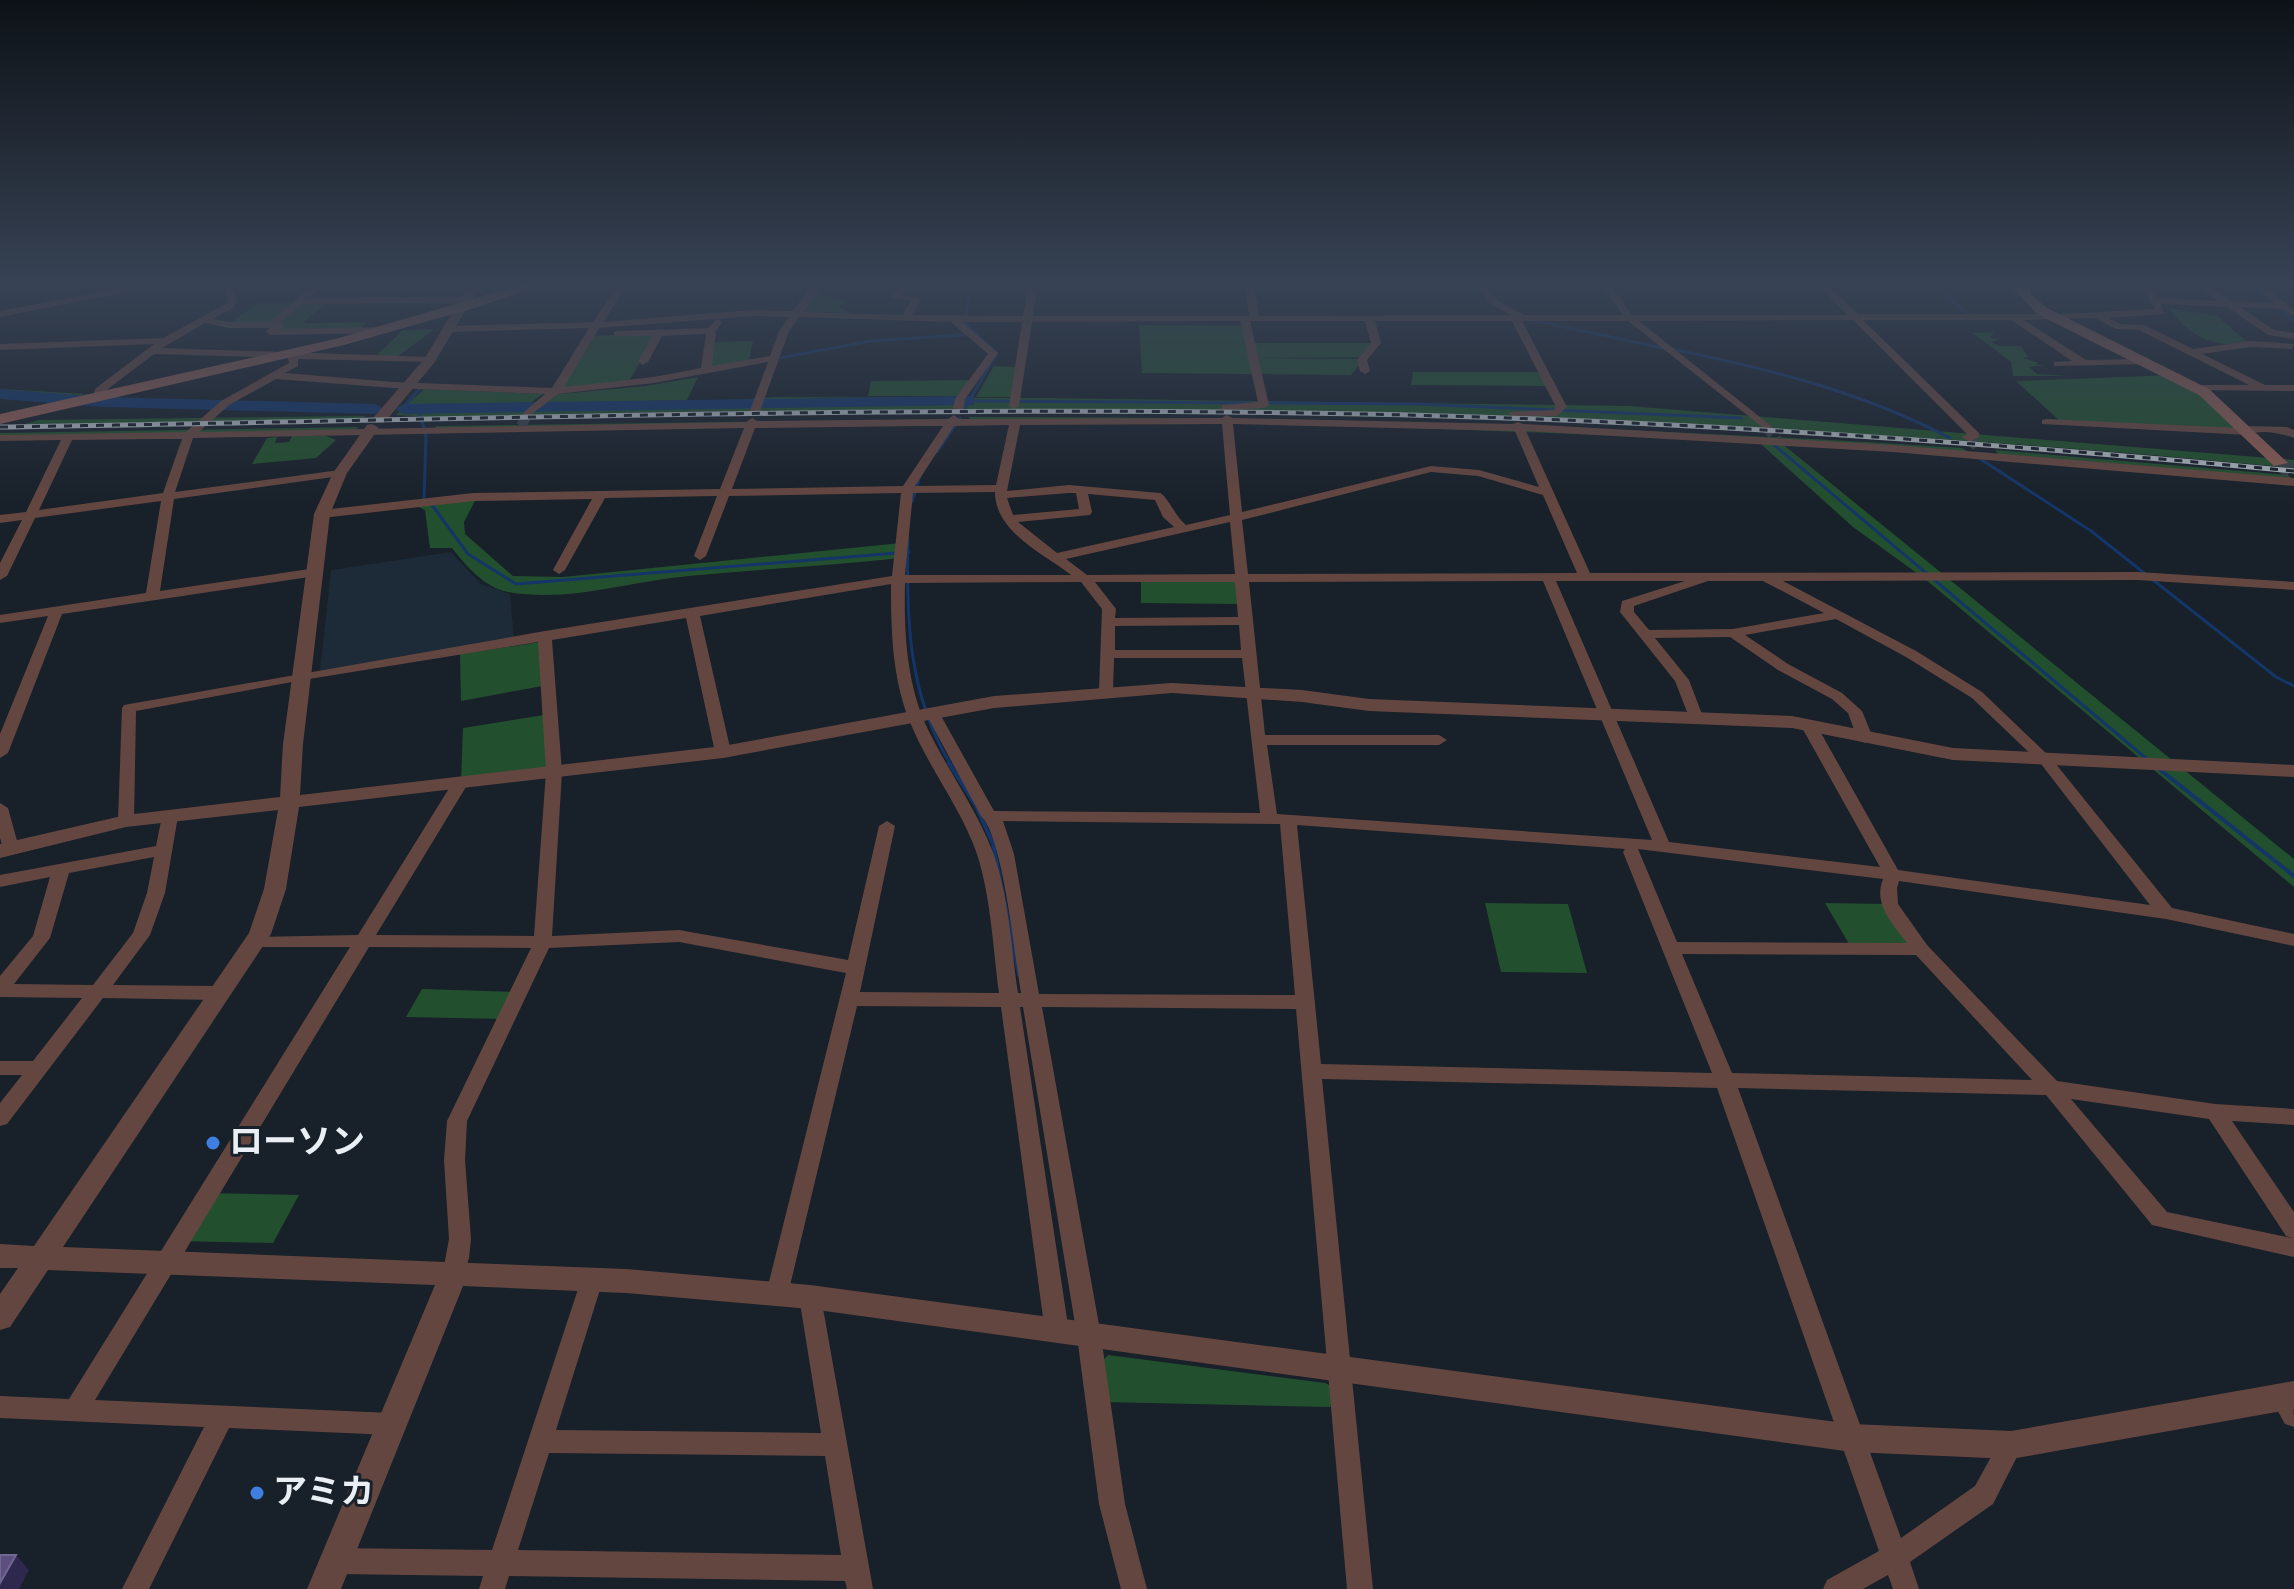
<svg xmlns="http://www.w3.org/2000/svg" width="2294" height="1589" font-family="'Alegreya Sans','Noto Sans JP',sans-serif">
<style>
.built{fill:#1d2a38}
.green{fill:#224f2d}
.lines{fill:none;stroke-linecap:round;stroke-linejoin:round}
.stream-far1{stroke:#143568;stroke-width:3}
.stream{stroke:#143568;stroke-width:4}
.river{fill:#143568;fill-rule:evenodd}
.minor-tunnel{stroke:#373f48;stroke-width:10;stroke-dasharray:10 5;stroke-linecap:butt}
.secondary-tunnel{stroke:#373f48;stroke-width:14;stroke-dasharray:14 7;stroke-linecap:butt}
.minor{fill:#644640;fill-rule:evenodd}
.tertiary{fill:#644640;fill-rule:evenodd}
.secondary{fill:#8a5a51;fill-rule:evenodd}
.rail-casing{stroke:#abb2b9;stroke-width:5}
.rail{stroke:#182029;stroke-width:3;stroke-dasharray:8;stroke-linecap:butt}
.shaded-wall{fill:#2f284e}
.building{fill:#5b4f7f;stroke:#716892;stroke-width:2}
.shop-dot{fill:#3f7fe0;stroke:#182029;stroke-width:3}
.labels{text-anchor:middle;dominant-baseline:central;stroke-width:6;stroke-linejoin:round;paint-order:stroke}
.near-poi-label{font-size:34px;font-weight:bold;fill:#e9eff5;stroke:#182029;text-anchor:start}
</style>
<rect width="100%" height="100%" fill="#182029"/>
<path class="built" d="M451 552 481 584 510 594 514 639 320 671 331 570Z"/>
<g class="green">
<path d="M815 290H823L821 295 848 302 837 306 851 313 805 312 802 306Z"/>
<path d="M258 303H326L303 323 366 322 361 330 271 332 278 326 230 323Z"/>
<path d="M2169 308 2217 316 2248 343C2215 349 2188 336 2169 308Z"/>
<path d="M1139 325 1246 326 1250 343H1376L1365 357 1254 358 1364 359 1351 375 1142 373Z"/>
<path d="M435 329 394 359 374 358 403 330Z"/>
<path d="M1994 332 1990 338 2001 339 1991 342 1999 346H2021L2028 357 2023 358 2039 363 2034 365H2046L2029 367 2037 374 2068 376H2013L2011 362 1973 333Z"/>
<path d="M657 334 629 381 559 390 587 336Z"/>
<path d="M753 341 749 361 707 369 710 342Z"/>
<path d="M994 366 1020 367 1015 397H976Z"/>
<path d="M1413 372H1539L1547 386 1411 385Z"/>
<path d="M2171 375 2204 392 2245 429 2061 422 2016 381Z"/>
<path d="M698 377 687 400 562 403 706 402 777 397 1039 398 1629 406 2294 460V468C1819 422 1351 405 874 410 732 411 589 412 447 418L396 415 424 389 543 394 530 403 536 404 549 395 646 386Z"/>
<path d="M974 380 962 396H868L871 381Z"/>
<path d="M0 389 85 394 54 402 0 397Z"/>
<path d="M366 416 360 419 22 425 38 420Z"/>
<path d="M969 417C1301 416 1631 427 1962 448L1969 452 1780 442 2294 859V887L1925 579 1853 527 1762 445V441L1229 421 970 423Z"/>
<path d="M954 419 950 423 434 430 436 426Z"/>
<path d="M359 427 352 432 0 438V433Z"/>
<path d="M292 436H326L336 440 316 458 252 464 267 438 277 437 275 443 289 442Z"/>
<path d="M1995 450 2288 475 2294 481 1999 455Z"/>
<path d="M477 497 464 522 465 534 513 576 563 577 901 543V558C830 566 760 569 689 576 631 581 567 603 508 592 484 587 466 566 452 548H430L425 510 409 502Z"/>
<path d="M1141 581 1243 582 1240 604 1141 603Z"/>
<path d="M541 642 548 685 461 701 460 654Z"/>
<path d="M550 714 554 772 461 782 463 728Z"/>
<path d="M1485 903 1568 904 1587 973 1501 972Z"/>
<path d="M1825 903 1889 904 1921 949H1852Z"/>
<path d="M422 989 519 992 505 1019 406 1017Z"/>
<path d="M206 1193 299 1195 273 1243 177 1241Z"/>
<path d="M1108 1355 1325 1383 1342 1391 1330 1407 1104 1402 1100 1364Z"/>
</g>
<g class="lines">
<g class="stream-far1">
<path d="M1930 283 1969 315"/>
<path d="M2247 283 2294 321"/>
<path d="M1531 320 1663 348"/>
<path d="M1672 349C1769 369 1862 392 1950 438"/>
<path d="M774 359 871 341 978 334"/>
<path d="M421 387 404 407 418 409 426 435 424 501"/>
<path d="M968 401 1257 403"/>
<path d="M1266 403 1415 404 1742 418"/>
<path d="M964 410 997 353 964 323 972 283"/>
<path d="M1773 444 2148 760"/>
<path d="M937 452 960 418"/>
<path d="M1979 458 2091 531 2276 677 2294 686"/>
<path d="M912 502 920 476"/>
<path d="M432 505 468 554 516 584 909 552"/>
<path d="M908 538C906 618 908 695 951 765"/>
</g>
<g class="stream">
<path d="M949 763 976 806 993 844 1019 975"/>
<path d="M2158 768 2294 876"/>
</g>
<g class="river">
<path d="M0 389 105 397 375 404 384 409 375 414 105 407 0 399Z"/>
<path d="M968 396 974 397V405L404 414 395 409 404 404Z"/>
</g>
<g class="minor-tunnel">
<path d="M521 426 528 414"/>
<path d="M1766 427 1778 441"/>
<path d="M1970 439 1980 450"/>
</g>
<path class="secondary-tunnel" d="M2280 463 2294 477"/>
<g class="minor">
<path d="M146 283H227L222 286H157L0 317V311Z"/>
<path d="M229 283H238L234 290 238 301 233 308 213 319 229 322H270L316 283H326L309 298 463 297 468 300 463 303 302 304 281 322 285 325 281 329 384 327 389 330 384 333 271 335 266 332 270 328H229L205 323 162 348 430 357 434 358V362L298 359V366L285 373 394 382 552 388 589 328 450 332 445 329 450 326 593 322 619 283H629L603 322 753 310 793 311 814 283H824L803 312 903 315 910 301 890 297 903 283H912L902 295 921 299 912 315 1023 316 1029 283H1038L1033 316H1249L1245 283H1254L1259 316 1511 315 1491 304 1474 283H1483L1497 300 1524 315H1623L1600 283H1609L1632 315H1847L1816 283H1825L1858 314H2061L2155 309 2144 291 2093 286 2024 287 2020 283H2117L2141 285 2140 283H2148L2158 298 2218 301 2194 283H2205L2231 301 2274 303 2250 283H2260L2294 309V317L2282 309 2240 307 2274 330 2294 333V339L2268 335 2227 307 2161 304 2164 314 2108 318 2121 324 2144 325 2193 349 2250 341 2294 344 2292 349 2250 347 2202 354 2265 385H2294V391L2193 390V386L2197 385H2249L2139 330 2116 329 2095 318 2024 320 2086 360 2145 359 2150 362 2149 364 2054 366V362L2072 361 2011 320H1863L1979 433V437L1970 442 1961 437 1967 434 1853 320 1639 321 1770 425 1772 427 1766 430 1628 321H1522L1567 407 1557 416 1514 417 1509 414 1510 412 1554 410 1556 407 1512 321H1375L1381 343 1367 360 1370 371 1365 374 1360 371 1357 360 1371 343 1365 321H1250L1269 405 1264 408 1226 410 1222 409V405L1258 402 1240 321 1032 322 1019 406 1014 409 1009 406 1022 322H962L998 353 965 399 963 410 958 413 953 410 955 399 988 354 951 322 799 317 789 331 760 411 755 414 750 411 768 362 654 383 558 394 528 417 524 416V412L545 394 394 388 276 379 229 405 199 432 746 422 752 418 757 421 948 419 954 415 959 419 1222 418 1227 415 1232 418 1513 424 1518 422 1523 424 1893 445 2294 478V486L1893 452 1526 431 1590 573 2138 572 2294 582V590L2138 580 1783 581 1916 651 1982 692 2051 758 2172 908 2294 934V946L2166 919 1899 881 1897 888 1898 904 1927 945 2057 1081 2215 1104 2294 1109V1125L2232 1121 2294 1212V1257L2152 1225 2046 1095 1738 1088 1901 1538 1975 1486 2002 1437 2011 1433 2020 1437 2023 1445 1993 1504 1910 1562 1919 1589H1893L1888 1575 1863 1589H1823L1827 1580 1879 1551 1717 1088 1322 1079 1373 1589H1347L1296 1009 1042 1007 1101 1336 1125 1504 1147 1589H1121L1099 1504 1077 1336 1023 1007H1020L1069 1332 1065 1339 1057 1342 1049 1339 1045 1332 1001 1007 857 1006 788 1294 785 1301 777 1304 769 1301 766 1294 846 973 679 942 549 948 467 1121 465 1160 471 1239 469 1258 461 1284 453 1287 445 1284 442 1277 449 1239 444 1160 447 1121 531 948 369 947 95 1400 391 1413 400 1416 403 1424 400 1432 391 1435 229 1428 149 1589H122L204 1427 0 1418V1396L69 1399 350 947H254L248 945 245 941 248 937 358 935 453 782 461 777 469 782 376 935 534 936 546 772 538 642 303 680 136 711 134 821 126 826 118 821 122 708 124 705 545 631 892 576 901 493 729 496 706 556 700 560 694 556 717 496 605 498 565 570 559 574 553 570 592 499 473 501 322 518 316 514 322 510 473 493 720 489 744 428 193 438 175 492 340 470 346 473 340 476 174 499 160 591 316 568 323 572 316 576 62 614 8 753 0 758V734L48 616 0 623V615L146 593 161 501 35 518 7 576 0 580V563L22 520 0 523V515L26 512 61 440 0 441V435L186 432 221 401 289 363 288 358 154 354 104 392 103 398 98 401 93 398 95 389 154 344 0 350V344L163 338 226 304 228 301 224 290ZM753 316 789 317 779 331 770 356 712 366 716 331 722 322 717 319 708 328 617 331 614 332V336H652L638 362 643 365 648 362 662 336 706 334 701 368 654 377 564 387 599 328ZM1222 424 1230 515 1186 525C1175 516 1168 497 1160 493L1069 485 1007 491 1020 425ZM1233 424 1515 431 1539 487 1479 470 1431 466 1242 512ZM1009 425 996 485 915 486 954 426ZM917 426H943L903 486 732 489 755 428ZM153 439H182L163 493 39 510 72 440ZM1431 472 1478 476 1543 495 1577 573 1248 574 1242 520ZM995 492C995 532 1043 553 1071 575H905L913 493ZM1069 493H1076L1079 509 1013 515 1007 498ZM1088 494 1155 500 1163 517 1174 527 1057 553 1018 522 1090 515 1092 512ZM1230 522 1235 574 1087 575 1066 559ZM1543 581 1652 840 1277 814 1267 745H1439L1447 740 1439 735H1265L1249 582ZM1556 581H1685L1622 601 1620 612 1675 681 1689 717 1696 721 1703 717 1689 680 1655 638 1730 637 1778 670 1832 699 1848 713 1857 738 1865 743 1873 738 1862 711 1842 693 1788 664 1745 635 1836 619 1906 657 1972 698 2041 764 2150 905 1898 870 1817 726 1809 721 1801 726 1880 867 1669 842ZM1708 581H1763L1824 613 1733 629 1649 630 1634 612V606ZM1081 582 1102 609 1099 691 1101 694H1111L1113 691 1114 658H1242L1260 813 994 811 940 714 938 711H928L926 714 981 816C1003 836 1015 958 1021 993H1018C1011 947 1009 894 992 850 974 804 944 765 924 721 906 677 904 629 905 583ZM1095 582H1235L1238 617 1115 618 1116 609ZM891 584C891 629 892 675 908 717 926 765 960 805 977 854 991 898 993 948 999 993L860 992 895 826 887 821 879 826 848 960 679 930 552 936 562 772 552 640 686 618 715 752 723 757 731 752 700 616ZM1239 625 1241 650H1115V626ZM1003 821 1280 824 1295 995 1039 994 1014 854ZM1297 825 1625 849 1623 852 1712 1073 1321 1064ZM1638 849 1883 879C1873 904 1892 923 1907 943L1677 942ZM1682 954 1916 955 2032 1080 1732 1073ZM2071 1099 2209 1119 2286 1236 2292 1238 2167 1212Z"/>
<path d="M1994 283H2006L2030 295 2022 297Z"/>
<path d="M2046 419 2240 428 2245 426 2287 427 2294 430V438C2281 433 2261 429 2248 435L2042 424V420Z"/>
<path d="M0 803 8 808 19 848 17 852 11 853 3 848 0 838Z"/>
<path d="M170 811 178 816 165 893 150 935 113 985 217 986 224 988 226 993 224 998 217 1000 103 998 7 1124 0 1126V1103L22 1075H0V1061H33L82 998 0 997V976L33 936 50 877 0 887V875L156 846 162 816ZM154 857 147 893 133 933 93 985 14 984 50 938 69 873Z"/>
<path d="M592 1270 600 1273 603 1280 556 1430 821 1433 799 1297 802 1290 810 1287 818 1290 821 1297 873 1589H847L845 1581 509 1576 505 1589H479L483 1576 336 1574 327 1570 323 1561 327 1552 336 1548 492 1550 581 1280 584 1273ZM549 1453 825 1456 841 1555 518 1550Z"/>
<path d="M2282 1386C2294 1393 2294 1411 2294 1427L2285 1424 2270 1397 2273 1389Z"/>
</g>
<g class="tertiary">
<path d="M470 283H482L434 363 384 423H374V417L425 358Z"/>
<path d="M372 424 379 428 347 473 330 514 303 744 300 795 723 746 994 696 1172 683 1302 690 1369 699 1792 716 1953 748 2294 765V777L1953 760 1792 728 1369 711 1302 702 1172 693 994 708 723 758 299 807 286 889 271 934 63 1247 626 1269 810 1285 1852 1424 2011 1431 2294 1381V1409L2011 1459 1852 1452 810 1309 626 1293 463 1286 341 1589H307L435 1285 48 1270 10 1327 0 1330V1294L18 1268H0V1244L34 1246 249 933 264 889 278 810 126 827 0 858V844L126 815 280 797 283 744 314 514 333 473 367 425Z"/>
</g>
<g class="secondary">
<path d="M528 283H546L478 307 344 345 0 424V414L335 339Z"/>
<path d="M2018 283H2030L2031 294 2047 308 2209 389 2288 463 2274 466 2199 395 2037 314 2019 295Z"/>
</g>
<defs>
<path id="rail" d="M0 427C454 420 908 405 1361 414 1673 420 1984 442 2294 471"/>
</defs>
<use href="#rail" class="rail-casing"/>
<use href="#rail" class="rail"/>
</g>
<path class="shaded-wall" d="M16 1555 29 1570 19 1589H0V1583Z"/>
<path class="building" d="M0 1555H16L0 1583Z"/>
<linearGradient id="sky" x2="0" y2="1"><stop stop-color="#0d1217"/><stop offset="0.56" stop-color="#374254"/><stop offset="1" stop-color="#374254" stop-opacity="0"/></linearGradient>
<rect width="2294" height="505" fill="url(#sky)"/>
<g class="shop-dot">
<circle cx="213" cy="1143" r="8"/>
<circle cx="257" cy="1493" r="8"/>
</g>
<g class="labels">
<g class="near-poi-label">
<text x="229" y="1143">ローソン</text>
<text x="273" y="1493">アミカ</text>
</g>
</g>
</svg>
